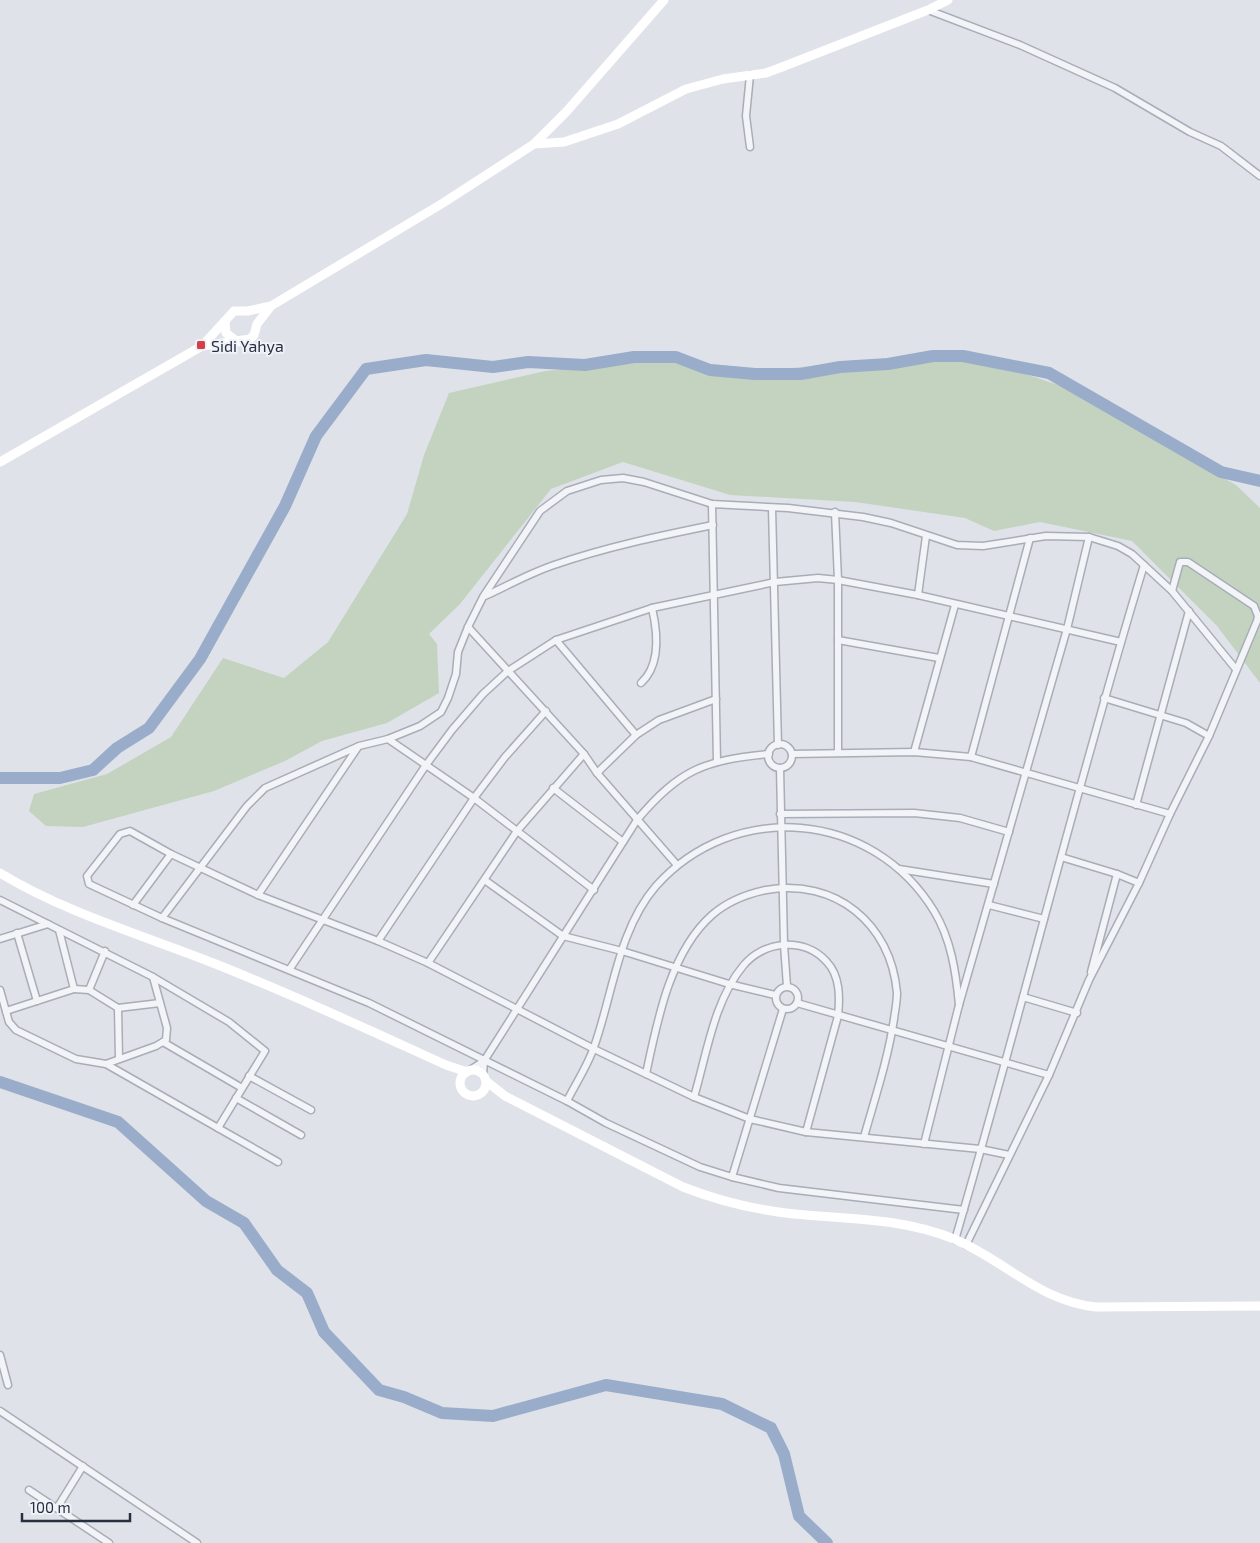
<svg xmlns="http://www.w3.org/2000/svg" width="1260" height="1543" font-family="'Exo 2',sans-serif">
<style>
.green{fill:#c4d3c0}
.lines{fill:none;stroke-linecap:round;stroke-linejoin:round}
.river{stroke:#99adca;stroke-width:12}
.street-casing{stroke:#a8adb7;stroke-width:9}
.street{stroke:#f2f4f7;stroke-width:6}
.secondary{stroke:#fff;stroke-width:9}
.poi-dot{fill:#d2414b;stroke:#eff2f7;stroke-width:2}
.labels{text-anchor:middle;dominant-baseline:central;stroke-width:4;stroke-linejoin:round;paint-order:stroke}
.poi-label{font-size:16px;fill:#282f41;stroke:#eff2f7;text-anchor:start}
</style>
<rect width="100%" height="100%" fill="#dfe3e9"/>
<path class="green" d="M958 351 1064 387 1236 485 1260 508V683L1217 626 1132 541 1040 522 994 531 965 518 855 502 730 495 623 462 551 489 460 604 429 634 437 644 439 693 387 723 322 741 285 761 214 791 83 827 46 826 29 811 34 794 107 774 171 737 223 658 284 678 328 642 407 514 424 455 449 393 545 371 669 360 772 370Z"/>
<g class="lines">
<g class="river">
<path d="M0 778H60L93 770 117 748 149 728 200 659 285 506 316 436 366 369 426 360 493 367 528 362 585 365 634 357H676L710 370 755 374H801L840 367 888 364 933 356H963L1049 373 1221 472 1260 481"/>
<path d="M0 1082 118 1122 206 1201 244 1223 277 1270 307 1293 324 1332 379 1390 404 1397 442 1413 493 1416 606 1385 722 1404 771 1428 784 1454 799 1516 827 1543"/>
</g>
<defs>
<g id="street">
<path d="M928 10 1020 45 1115 88 1190 132 1221 146 1260 176"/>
<path d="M750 75 746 116 750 147"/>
<path d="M712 504 717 762"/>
<path d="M772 508 778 745"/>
<path d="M835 512 838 580V752"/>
<path d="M918 595 926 536"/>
<path d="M485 596C507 586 530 573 554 565 606 547 659 536 713 525"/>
<path d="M468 627 584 754 597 773 677 865"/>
<path d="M556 640 636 735"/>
<path d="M838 640 939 658"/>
<path d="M641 683C661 665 658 634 652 608"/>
<path d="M1104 698 1186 723 1209 736"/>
<path d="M388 739 474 798 594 890"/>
<circle cx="780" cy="756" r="12"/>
<path d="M914 752 955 605"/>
<path d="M792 754 914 752 971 757 1170 814"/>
<path d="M971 757 1030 538"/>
<path d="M780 768 784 945 787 986"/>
<path d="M597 773 636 735 659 720 716 699"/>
<path d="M553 788 623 842"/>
<path d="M1136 805 1189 611"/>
<path d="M780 814 914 813 960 818 1009 832"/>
<path d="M1061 857 1117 874"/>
<path d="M899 869 994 884"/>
<path d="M486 881 563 936 622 951 729 984 775 995"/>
<path d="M258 895 358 747"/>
<path d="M0 900 153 977 229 1022 265 1051 218 1128 106 1064 76 1059 16 1030 9 1022 0 990"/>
<path d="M133 905 171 854"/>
<path d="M989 905 1044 919"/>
<path d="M162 918 247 806 265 788 359 746 388 739 420 726 441 712 448 698 456 674 458 652 468 627 483 597 540 511 567 491 601 480 623 478 644 482 712 504 788 508 863 517 891 523 957 545 983 546 1046 536 1089 537 1118 546 1132 554 1172 591 1235 668"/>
<path d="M17 933 37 1001"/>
<path d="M0 939 48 924"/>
<path d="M378 941 474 798 505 757 546 711"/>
<path d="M428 963 517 831 584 754"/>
<path d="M289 970 426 765 452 730 483 694 508 671 556 640 652 608 775 582 818 578 838 580 918 595 1121 642"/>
<path d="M1091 972 1117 874 1139 883"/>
<circle cx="787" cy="998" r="11"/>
<path d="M74 989 89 990 118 1008 160 1003"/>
<path d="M89 990 105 951"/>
<path d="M1023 997 1077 1013"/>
<path d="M797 1003 1049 1075"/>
<path d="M118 1008 119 1059"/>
<path d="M6 1011 74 989 59 930"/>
<path d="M163 1042 242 1088"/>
<path d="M106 1064 156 1046 166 1040 167 1028 153 977"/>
<path d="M470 1070 484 1061 637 820C679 770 704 760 769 754"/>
<path d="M646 1074C657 1022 670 952 712 915 727 902 747 894 766 890 835 878 891 923 897 993 897 1002 895 1011 894 1019 888 1059 875 1098 864 1137"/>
<path d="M483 1075 484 1061"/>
<path d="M249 1076 311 1110"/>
<path d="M694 1097C707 1053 714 1001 743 966 763 941 804 936 827 962 840 976 840 997 838 1016L806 1132"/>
<path d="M236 1098 301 1135"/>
<path d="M567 1101C576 1083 588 1065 594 1047 613 994 618 930 656 886 734 799 872 810 934 911 951 939 956 972 959 1005"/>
<path d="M218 1128 278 1162"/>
<path d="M924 1144 959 1005 1067 629 1089 537"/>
<path d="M732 1177 783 1009"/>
<path d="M964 1210 779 1188 732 1177 700 1167 606 1123 567 1101 369 1003 162 918 89 884 87 876 120 834 130 831 171 854 258 895 378 941 428 963 594 1049 694 1097 750 1119 806 1132 980 1149 1009 1155"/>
<path d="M955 1240C1021 1015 1076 788 1144 565"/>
<path d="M966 1245 1049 1075 1089 980 1139 883 1170 814 1209 736 1257 621 1258 616 1254 606 1188 562H1180L1172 591"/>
<path d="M0 1355 8 1385"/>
<path d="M0 1411 197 1543"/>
<path d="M29 1490 109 1543"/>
<path d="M57 1508 83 1466"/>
</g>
</defs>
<use href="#street" class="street-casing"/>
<use href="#street" class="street"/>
<g class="secondary">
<path d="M534 144 564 142 618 124 686 89 723 79 766 73 782 67 928 10 948 0"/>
<path d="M225 322 226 333 238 342"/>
<path d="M202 346 234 311H248L271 306 443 203 534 144 567 111 664 0"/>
<path d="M0 462 202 346 250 339 254 335 257 324 271 306"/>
<path d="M0 873C66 913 142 935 213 963 292 994 369 1030 446 1065L467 1072"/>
<circle cx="473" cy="1083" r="13"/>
<path d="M486 1081 505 1096 683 1187C719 1201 756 1210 794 1214 848 1219 903 1218 954 1239 1005 1260 1038 1301 1096 1307L1260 1306"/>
</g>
</g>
<rect class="poi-dot" x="196" y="340" width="10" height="10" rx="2.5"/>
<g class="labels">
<g class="poi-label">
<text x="211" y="345">Sidi Yahya</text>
</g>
</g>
<path d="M22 1513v8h108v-8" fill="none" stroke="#282f41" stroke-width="2.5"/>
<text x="30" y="1513" font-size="15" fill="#282f41" stroke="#eff2f7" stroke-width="4" paint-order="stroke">100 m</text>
</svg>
